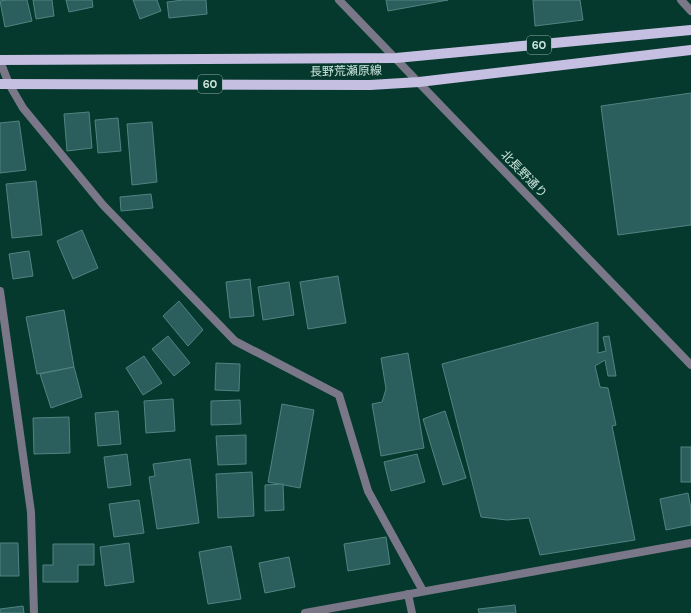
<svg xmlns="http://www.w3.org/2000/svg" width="691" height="613" font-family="'DM Sans','Noto Sans JP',sans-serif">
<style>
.building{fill:#2b5f5e;stroke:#508482}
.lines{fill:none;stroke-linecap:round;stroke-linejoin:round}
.service{stroke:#7a7888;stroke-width:8}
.minor{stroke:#7a7888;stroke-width:8}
.tertiary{stroke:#7a7888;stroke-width:8}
.primary{stroke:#c5bfe1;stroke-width:10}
.labels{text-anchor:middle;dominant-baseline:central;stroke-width:3;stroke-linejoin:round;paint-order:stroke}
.shield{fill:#06392d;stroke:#91b1a8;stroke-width:1}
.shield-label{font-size:11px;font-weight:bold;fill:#cde5dd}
.street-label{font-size:12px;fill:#cde5dd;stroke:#06392d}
</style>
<rect width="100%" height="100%" fill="#06392d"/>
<g class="building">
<path d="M6 0H27L32 21 5 27 0 1Z"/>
<path d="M33 0H52L54 16 36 19Z"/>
<path d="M66 0H92L93 7 69 12Z"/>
<path d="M133 0H157L161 11 140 19Z"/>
<path d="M183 0H206L207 14 169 18 167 2Z"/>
<path d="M386 0H448L388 11Z"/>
<path d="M533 0H580L583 20 535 26Z"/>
<path d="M691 93V225L618 235 601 106Z"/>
<path d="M89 112 92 148 67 151 64 114Z"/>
<path d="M118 118 121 151 98 153 95 120Z"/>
<path d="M19 121 26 170 0 173V123Z"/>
<path d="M152 122 157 182 132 185 127 124Z"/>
<path d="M36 181 42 235 12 238 6 184Z"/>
<path d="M151 194 153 208 121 211 120 197Z"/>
<path d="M82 230 98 268 73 279 57 241Z"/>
<path d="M29 251 33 276 13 279 9 254Z"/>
<path d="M338 276 346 323 308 329 300 282Z"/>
<path d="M250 279 254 316 230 318 226 282Z"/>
<path d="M289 282 294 315 263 320 258 287Z"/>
<path d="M179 301 203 330 188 346 163 316Z"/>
<path d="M64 310 74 367 37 374 26 317Z"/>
<path d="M598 322V353L606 351 603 337 609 336 616 376H608L605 360 595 366 600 387 608 388 616 425 612 426 635 540 540 555 529 518 507 520 481 517 442 364Z"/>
<path d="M168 336 190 363 174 376 152 349Z"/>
<path d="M408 353 424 448 381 456 372 404 382 402 386 389 381 358Z"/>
<path d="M144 356 162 383 143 395 126 368Z"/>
<path d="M216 363 240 364 239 391 215 390Z"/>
<path d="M74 367 82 397 51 408 40 374Z"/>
<path d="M173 399 175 431 146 433 144 401Z"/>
<path d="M240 400 241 424 211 425V401Z"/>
<path d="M282 404 314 410 300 488 268 482Z"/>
<path d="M118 411 121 444 98 446 95 413Z"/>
<path d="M445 411 466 478 443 485 423 419Z"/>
<path d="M69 417 70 453 34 454 33 418Z"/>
<path d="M246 435V464L218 465 216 436Z"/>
<rect x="681" y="447" width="10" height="35"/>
<path d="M127 454 131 485 108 488 104 457Z"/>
<path d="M417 454 425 482 391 491 384 462Z"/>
<path d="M190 459 199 523 157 529 149 477 155 476 153 464Z"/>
<path d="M252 472 254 516 218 518 216 474Z"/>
<path d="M283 484 284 510 265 511V485Z"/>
<path d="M688 493 691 509V525L666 530 660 499Z"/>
<path d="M139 500 144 533 114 537 109 504Z"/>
<path d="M386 537 390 564 348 571 344 544Z"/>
<path d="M0 543H18L19 576H0Z"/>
<path d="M129 543 134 582 105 586 100 547Z"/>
<path d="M53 544H94V565H78V582H43V565H53Z"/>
<path d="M231 546 241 599 208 604 199 552Z"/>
<path d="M289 557 295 587 265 593 259 563Z"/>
<path d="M515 605 516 613H479L478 609Z"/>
<path d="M23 606 24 613H0V609Z"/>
</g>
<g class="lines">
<path class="service" d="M681 0 691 11"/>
<g class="minor">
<path d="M0 61 9 84 23 108 103 205 235 341 339 395 368 491 423 591"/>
<path d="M0 291 31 512 34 613"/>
<path d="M408 594 412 613"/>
</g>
<g class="tertiary">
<path d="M339 0 691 365"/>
<path d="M305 613 691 543"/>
</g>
<g class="primary">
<path d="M0 60 396 58 691 30"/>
<path d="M0 84 370 85 419 82 691 50"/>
</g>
</g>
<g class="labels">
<g class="shield">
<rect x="527" y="36" width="24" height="18" rx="3"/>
<rect x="198" y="75" width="24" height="18" rx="3"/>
</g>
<g class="shield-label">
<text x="539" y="45">60</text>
<text x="210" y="84">60</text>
</g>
<g class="street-label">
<text transform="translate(346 71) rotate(-1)">長野荒瀬原線</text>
<text transform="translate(524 174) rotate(46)">北長野通り</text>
</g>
</g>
</svg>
